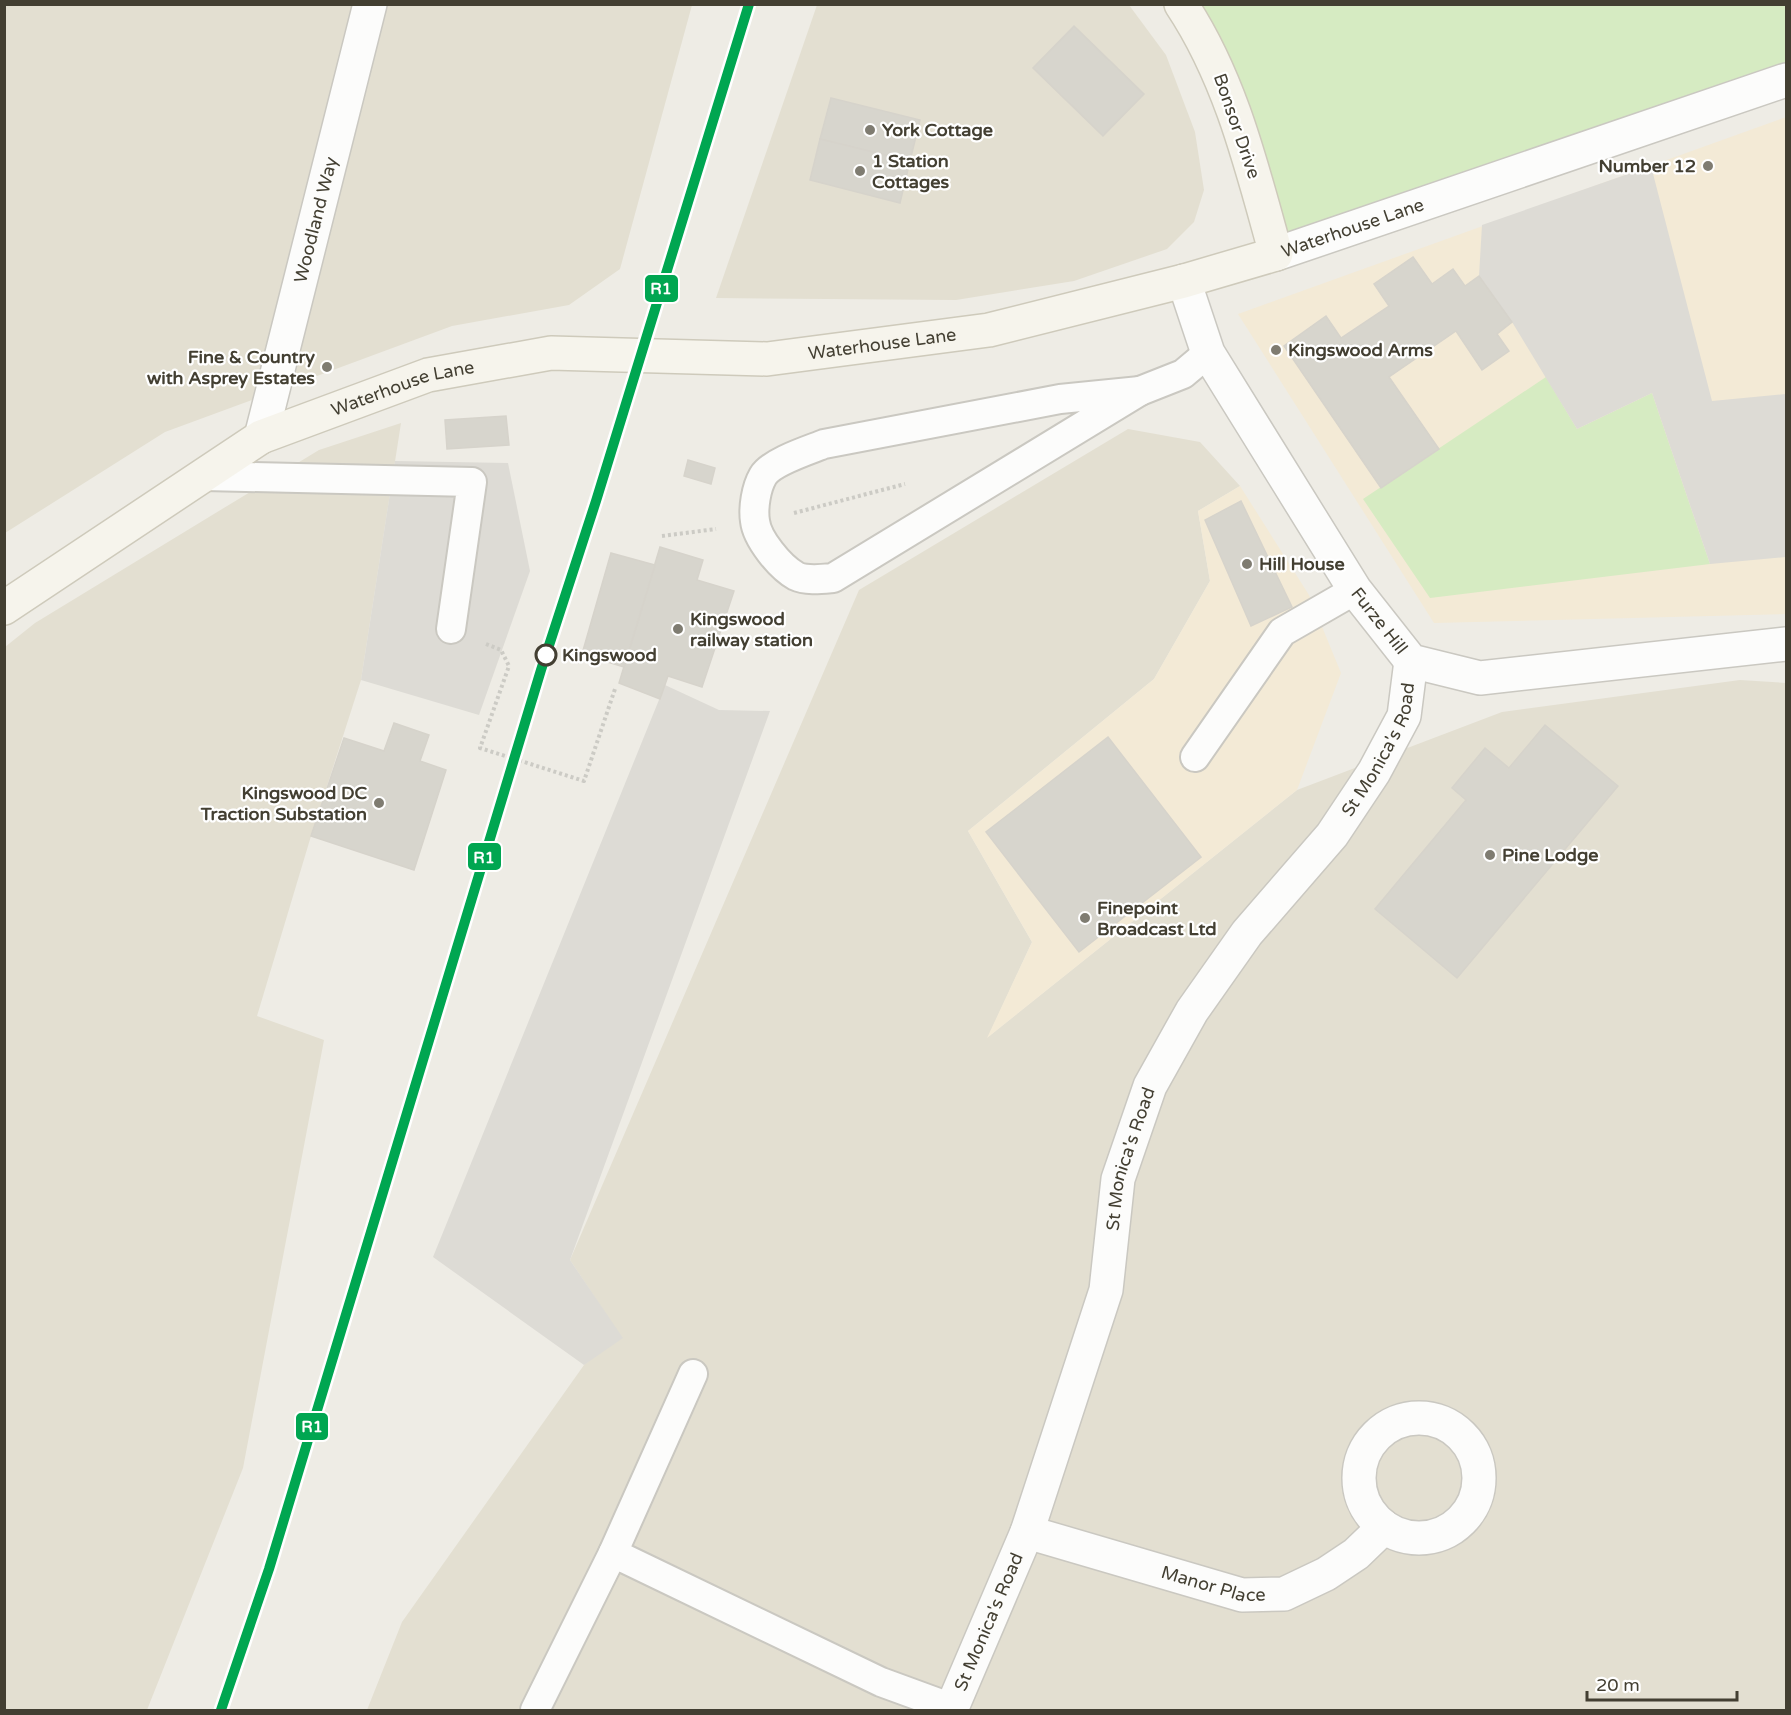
<svg xmlns="http://www.w3.org/2000/svg" width="1791" height="1715" font-family="'Varela Round',sans-serif">
<style>
.residential{fill:#e3dfd1}
.commercial{fill:#f3ead6}
.green{fill:#d6ebc2}
.parking{fill:#dddbd5}
.building{fill:#d7d5cd;stroke:#d6d3cb;stroke-width:1.5}
.lines{fill:none;stroke-linecap:round;stroke-linejoin:round}
.service-casing{stroke:#cac8c1;stroke-width:32}
.minor-casing{stroke:#cac8c1;stroke-width:36}
.tertiary-casing{stroke:#cac8c1;stroke-width:36}
.secondary-casing{stroke:#cecabb;stroke-width:36}
.path{stroke:#cccbc5;stroke-width:4;stroke-dasharray:3 3;stroke-linecap:butt}
.service{stroke:#fcfcfb;stroke-width:28}
.minor{stroke:#fcfcfb;stroke-width:33}
.tertiary{stroke:#fcfcfb;stroke-width:33}
.secondary{stroke:#f6f4ec;stroke-width:33}
.rail-1-casing{stroke:#fff;stroke-width:15}
.rail-1{stroke:#00a651;stroke-width:10}
.poi-dot{fill:#7f7c71;stroke:#fff;stroke-width:2}
.stop-dot{fill:#fff;stroke:#433f32;stroke-width:3}
.labels{text-anchor:middle;dominant-baseline:central;stroke-width:4.5;stroke-linejoin:round;paint-order:stroke}
.street-label{font-size:18px;fill:#433f32;stroke:#fff}
.poi-label{font-size:18px;font-weight:bold;fill:#433f32;stroke:#fff;text-anchor:start}
.stop-label{font-size:18px;font-weight:bold;fill:#433f32;stroke:#fff;text-anchor:start}
.line-badge{stroke:#fff;stroke-width:2}
.badge-label{font-size:16px;text-anchor:middle;font-weight:bold;fill:#fff}
</style>
<rect width="100%" height="100%" fill="#eeece5"/>
<g class="residential">
<path d="M5 5H692L620 269 569 305 452 326 165 432 5 533Z"/>
<path d="M817 5H1129L1166 55 1195 132 1204 190 1194 222 1167 249 1074 281 956 300 716 298Z"/>
<path d="M401 423 361 680 311 836 257 1016 324 1040 243 1468 147 1710H5V647L35 623 319 450Z"/>
<path d="M1128 429 1200 442 1240 486 1198 511 1210 581 1154 679 968 831 1032 942 988 1037 1297 790 1502 712 1740 680 1786 683V1710H367L402 1622 584 1365 620 1335 570 1260 859 590Z"/>
</g>
<g class="commercial">
<path d="M1786 117V614L1434 623 1238 314Z"/>
<path d="M1240 486 1309 595 1341 673 1297 790 987 1038 1032 942 968 831 1154 679 1210 581 1198 511Z"/>
</g>
<g class="green">
<path d="M1181 5H1786V80L1276 254Z"/>
<path d="M1546 377 1577 429 1652 393 1710 564 1430 598 1363 499Z"/>
</g>
<g class="parking">
<path d="M1651 166 1712 401 1786 394V557L1710 564 1652 393 1577 429 1512 322 1479 276 1482 225Z"/>
<path d="M395 461 508 463 530 571 479 715 361 680Z"/>
<path d="M665 685 719 710 770 711 570 1260 623 1338 584 1365 433 1257Z"/>
</g>
<g class="building">
<path d="M1074 26 1144 94 1103 136 1033 68Z"/>
<path d="M831 98 920 120 910 161 820 139Z"/>
<path d="M820 139 910 161 900 203 810 180Z"/>
<path d="M1413 257 1432 284 1453 269 1465 286 1479 276 1512 322 1497 334 1509 351 1482 370 1456 331 1389 377 1439 449 1381 488 1284 346 1326 316 1341 338 1389 306 1374 284Z"/>
<path d="M506 416 509 445 447 449 445 420Z"/>
<path d="M688 460 715 468 711 484 684 476Z"/>
<path d="M1241 501 1292 607 1251 626 1205 520Z"/>
<path d="M660 547 703 560 697 580 734 591 702 687 668 676 660 699 619 683Z"/>
<path d="M611 553 655 565 624 667 582 654Z"/>
<path d="M394 723 429 735 420 761 446 770 414 870 311 836 344 738 384 751Z"/>
<path d="M1545 725 1618 786 1457 978 1375 909 1466 800 1452 788 1485 748 1509 768Z"/>
<path d="M1108 737 1201 857 1079 952 986 832Z"/>
</g>
<g class="lines">
<defs>
<g id="service">
<path d="M1140 391 833 578C822 579 806 581 796 576 780 567 757 539 755 521 753 508 756 488 763 476 771 462 809 450 824 444L1060 399Z"/>
<path d="M1140 391 1183 374 1208 353"/>
<path d="M204 476 472 482 451 629"/>
<path d="M1195 757 1282 632 1355 590"/>
<path d="M613 1553 693 1374"/>
<path d="M535 1710 613 1553 881 1682 952 1708"/>
</g>
<g id="minor">
<path id="s1" d="M1184 281 1208 353 1355 590 1411 661 1480 678 1786 644"/>
<path id="s2" d="M261 437 370 4"/>
<circle cx="1419" cy="1478" r="60"/>
<path id="s3" d="M1027 1532 1242 1595 1284 1594 1326 1574 1356 1554 1384 1527"/>
<path id="s4" d="M951 1710 1027 1532 1106 1290 1118 1179 1150 1086 1192 1011 1247 933 1332 835 1374 772 1404 716 1411 661"/>
</g>
<g id="tertiary">
<path id="s5" d="M1276 254 1786 80"/>
</g>
<g id="secondary">
<path id="s6" d="M4 608 261 437 428 375 551 353 767 359 989 330 1184 281 1276 254C1252 168 1231 79 1181 4"/>
</g>
</defs>
<use href="#service" class="service-casing"/>
<use href="#minor" class="minor-casing"/>
<use href="#tertiary" class="tertiary-casing"/>
<use href="#secondary" class="secondary-casing"/>
<g class="path">
<path d="M794 513 905 484"/>
<path d="M662 536 716 529"/>
<path d="M486 644 501 650 509 666 480 748 584 781 615 689"/>
</g>
<use href="#service" class="service"/>
<use href="#minor" class="minor"/>
<use href="#tertiary" class="tertiary"/>
<use href="#secondary" class="secondary"/>
<defs>
<path id="rail-1" d="M221 1710 269 1569 541 670 596 501 749 4"/>
</defs>
<use href="#rail-1" class="rail-1-casing"/>
<use href="#rail-1" class="rail-1"/>
</g>
<g class="poi-dot">
<circle cx="870" cy="130" r="6"/>
<circle cx="1708" cy="166" r="6"/>
<circle cx="860" cy="171" r="6"/>
<circle cx="1276" cy="350" r="6"/>
<circle cx="327" cy="367" r="6"/>
<circle cx="1247" cy="564" r="6"/>
<circle cx="678" cy="629" r="6"/>
<circle cx="379" cy="803" r="6"/>
<circle cx="1490" cy="855" r="6"/>
<circle cx="1085" cy="918" r="6"/>
</g>
<circle class="stop-dot" cx="546" cy="655" r="10"/>
<g class="labels">
<g class="street-label">
<text transform="translate(1237 126) rotate(71)">Bonsor Drive</text>
<text stroke="none"><textPath href="#s2" startOffset="224">Woodland Way</textPath></text>
<text stroke="none"><textPath href="#s5" startOffset="81">Waterhouse Lane</textPath></text>
<text stroke="none"><textPath href="#s6" startOffset="944">Waterhouse Lane</textPath></text>
<text stroke="none"><textPath href="#s6" startOffset="459">Waterhouse Lane</textPath></text>
<text stroke="none"><textPath href="#s1" startOffset="394">Furze Hill</textPath></text>
<text stroke="none"><textPath href="#s4" startOffset="1068">St Monica's Road</textPath></text>
<text stroke="none"><textPath href="#s4" startOffset="582">St Monica's Road</textPath></text>
<text stroke="none"><textPath href="#s3" startOffset="194">Manor Place</textPath></text>
<text stroke="none"><textPath href="#s4" startOffset="96">St Monica's Road</textPath></text>
</g>
<g class="poi-label">
<text x="882" y="130">York Cottage</text>
<text x="872" y="161">1 Station<tspan x="872" dy="21">Cottages</tspan></text>
<text x="1696" y="166" text-anchor="end">Number 12</text>
<text x="1288" y="350">Kingswood Arms</text>
<text x="315" y="357" text-anchor="end">Fine &amp; Country<tspan x="315" dy="21">with Asprey Estates</tspan></text>
<text x="1259" y="564">Hill House</text>
<text x="690" y="619">Kingswood<tspan x="690" dy="21">railway station</tspan></text>
<text x="367" y="793" text-anchor="end">Kingswood DC<tspan x="367" dy="21">Traction Substation</tspan></text>
<text x="1502" y="855">Pine Lodge</text>
<text x="1097" y="908">Finepoint<tspan x="1097" dy="21">Broadcast Ltd</tspan></text>
</g>
<g class="stop-label">
<text x="562" y="655">Kingswood</text>
</g>
</g>
<g class="line-badge">
<rect x="644" y="274" width="35" height="29" rx="6" fill="#00a651"/>
<rect x="467" y="842" width="35" height="29" rx="6" fill="#00a651"/>
<rect x="295" y="1412" width="34" height="29" rx="6" fill="#00a651"/>
</g>
<g class="badge-label">
<text x="661" y="294">R1</text>
<text x="484" y="863">R1</text>
<text x="312" y="1432">R1</text>
</g>
<rect width="1791" height="1715" fill="none" stroke="#433f32" stroke-width="12"/>
<path d="M1587 1691v9h150v-9" fill="none" stroke="#433f32" stroke-width="3"/>
<text x="1596" y="1691" font-size="18" fill="#433f32" stroke="#ffffff" stroke-width="4.5" paint-order="stroke">20 m</text>
</svg>
